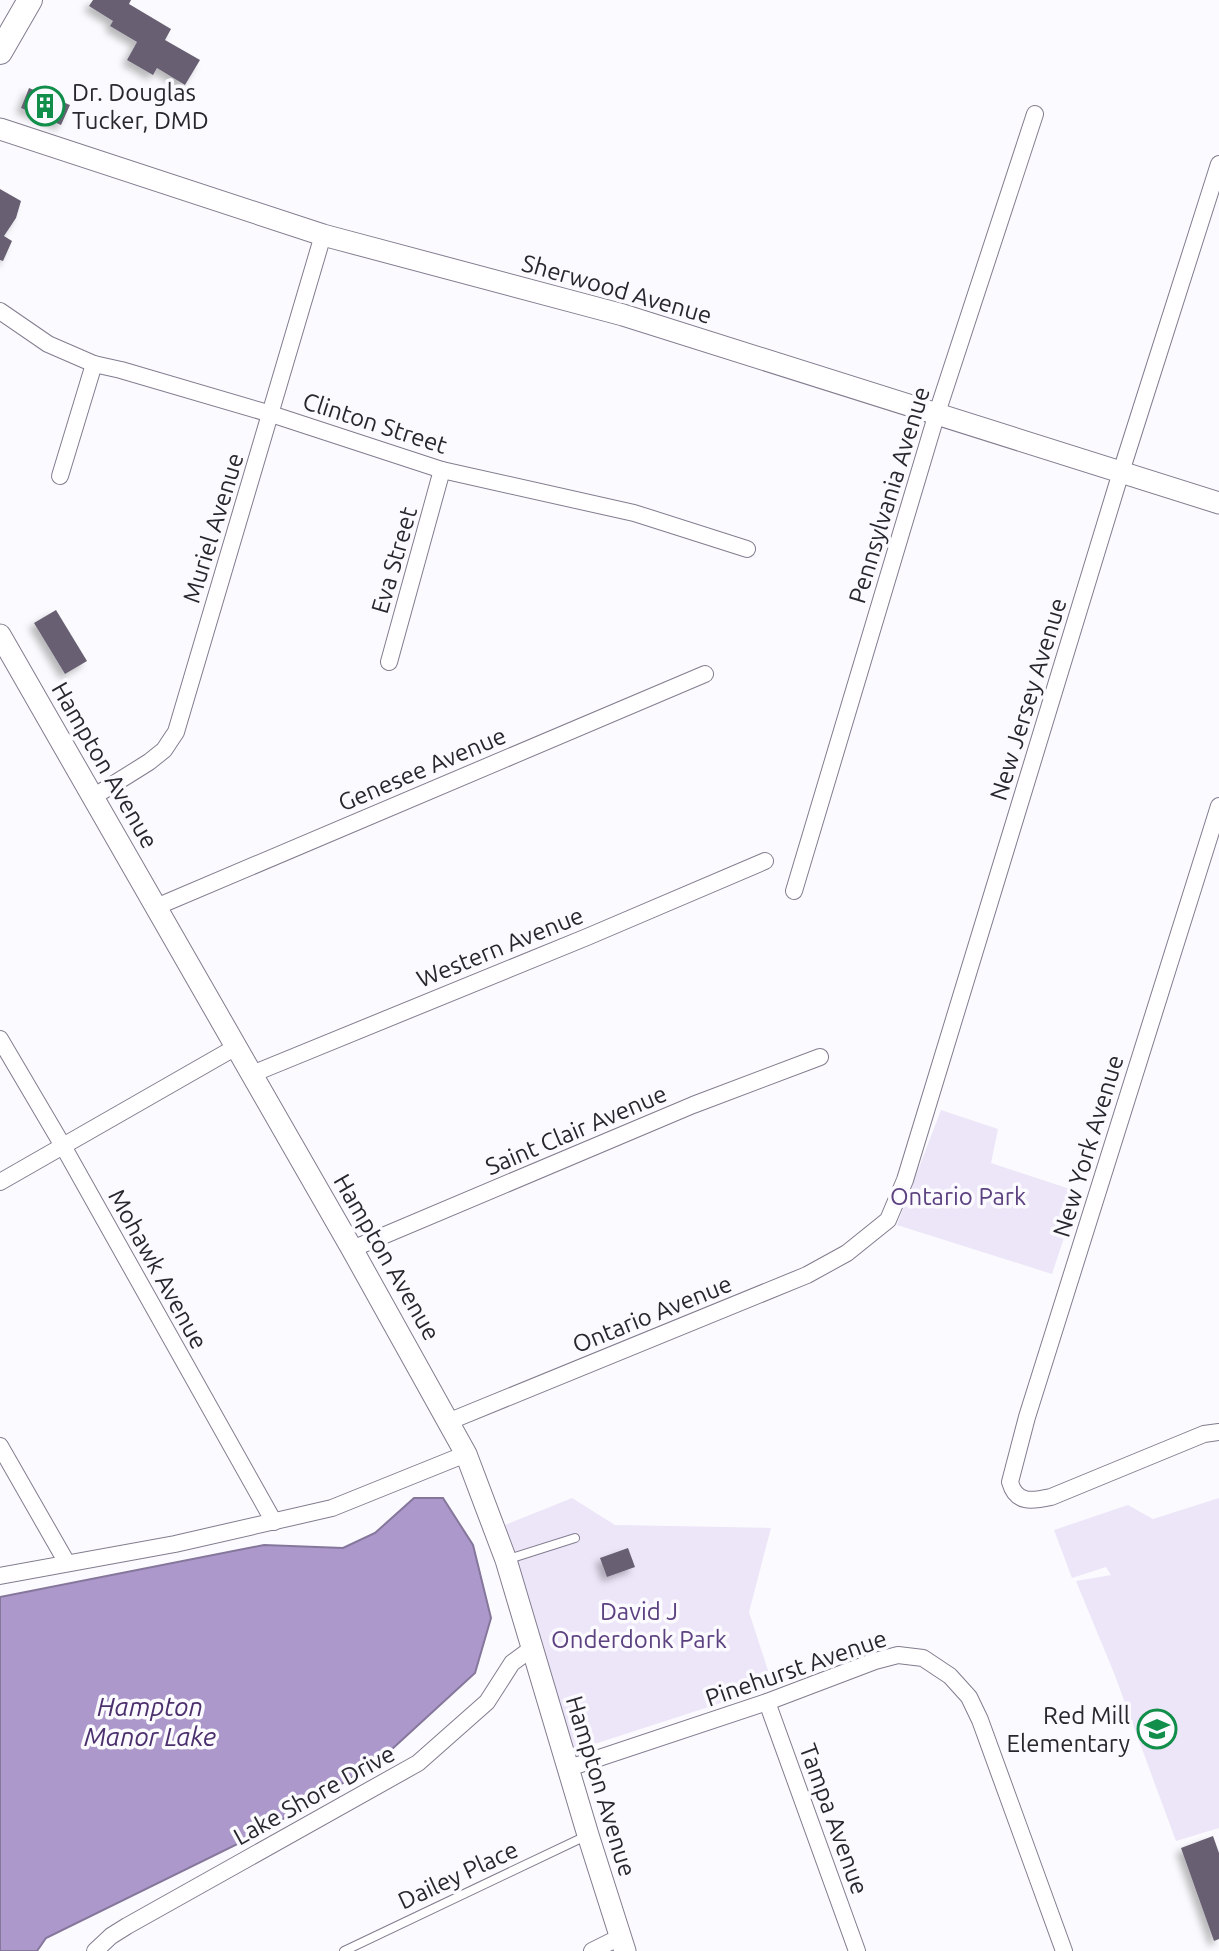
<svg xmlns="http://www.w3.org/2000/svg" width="1219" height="1951" font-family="Ubuntu,sans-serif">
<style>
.green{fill:#ede6f9}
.water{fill:#ac98ca;stroke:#85769b;stroke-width:2}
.building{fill:#676072;filter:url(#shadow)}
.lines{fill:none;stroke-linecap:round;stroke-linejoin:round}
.lane-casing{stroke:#837c8f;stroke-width:10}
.street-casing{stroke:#837c8f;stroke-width:18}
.secondary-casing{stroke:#837c8f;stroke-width:23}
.primary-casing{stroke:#837c8f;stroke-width:26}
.lane{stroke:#fff;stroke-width:8}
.street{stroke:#fff;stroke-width:16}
.secondary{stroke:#fff;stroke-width:21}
.primary{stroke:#fff;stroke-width:24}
.labels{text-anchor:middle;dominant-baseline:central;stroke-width:7;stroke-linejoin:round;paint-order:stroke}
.poi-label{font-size:24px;fill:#29272e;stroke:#fbfafe;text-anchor:start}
.street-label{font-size:24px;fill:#29272e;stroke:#fbfafe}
.park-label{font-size:24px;fill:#5c4180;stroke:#fbfafe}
.water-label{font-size:26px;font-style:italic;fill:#4b306d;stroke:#fbfafe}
</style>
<defs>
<filter id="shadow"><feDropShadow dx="-5" dy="5" stdDeviation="3.5" flood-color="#0004"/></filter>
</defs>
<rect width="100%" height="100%" fill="#fbfafe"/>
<g class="green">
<path d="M941 1110 998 1129 991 1163 1079 1192 1052 1274 897 1225Z"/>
<path d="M572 1498 615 1525 771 1528 749 1612 773 1686 573 1751 505 1525Z"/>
<path d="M1219 1498V1828L1176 1841 1114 1673 1076 1581 1111 1575 1106 1567 1072 1578 1054 1530 1128 1505 1153 1519Z"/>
</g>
<path class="water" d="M414 1498H443L473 1545 491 1618 475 1673 378 1762 256 1835 46 1938 37 1951H0V1597L264 1545 343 1548 375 1533Z"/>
<g class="building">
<path d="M93 0H131L129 4 171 29 165 40 200 60 185 85 157 68 153 75 127 60 137 42 110 26 113 21 89 6Z"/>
<path d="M29 88 70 105 61 125 21 108Z"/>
<path d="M0 189 21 201 16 218 4 236 12 241 3 261 0 260Z"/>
<path d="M56 610 87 661 65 674 34 623Z"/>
<path d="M628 1548 635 1567 607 1577 600 1558Z"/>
<path d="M1213 1836 1219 1853V1939L1214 1941 1181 1848Z"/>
</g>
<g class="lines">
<defs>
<g id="lane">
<path d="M509 1559 575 1538"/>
<path d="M344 1951 588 1835"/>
</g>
<g id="street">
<path d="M0 311 48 344 94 364 121 370 271 414 442 470 634 513 747 549"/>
<path d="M60 476 94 364"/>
<path d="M389 662 442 470"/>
<path d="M93 797 149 762 164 750 176 732 323 235"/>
<path d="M1219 806 1027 1417 1010 1482C1016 1504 1032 1501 1051 1497L1204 1434 1219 1432"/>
<path d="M794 891 937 413 1035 114"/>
<path d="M156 907 705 674"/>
<path d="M0 1039 63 1146 274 1522"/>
<path d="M252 1074 587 937 765 861"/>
<path d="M0 1182 236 1047"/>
<path d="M352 1249 693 1105 820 1057"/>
<path d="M450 1421 807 1275 847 1253 888 1220 905 1180 1121 472 1219 164"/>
<path d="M0 1446 67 1563"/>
<path d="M0 1576 175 1544 332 1508 466 1454"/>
<path d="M767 1702 857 1951"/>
<path d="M569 1768 767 1702 875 1661 898 1655 923 1658 950 1676 969 1697 980 1720 1064 1951"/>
<path d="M95 1951 111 1936 127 1926 418 1763 487 1702 512 1663 531 1649"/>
<path d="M592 1951 620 1937"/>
</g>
<g id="secondary">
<path d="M0 129 323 235 623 315 1219 503"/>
<path d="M0 635 352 1249 466 1454 506 1560 588 1835 625 1951"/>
</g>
<path id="primary" d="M0 52 30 0"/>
</defs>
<use href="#lane" class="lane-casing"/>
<use href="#street" class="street-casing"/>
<use href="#secondary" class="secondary-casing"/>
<use href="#primary" class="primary-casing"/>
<use href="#lane" class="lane"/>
<use href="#street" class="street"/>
<use href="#secondary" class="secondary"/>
<use href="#primary" class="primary"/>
</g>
<defs>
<symbol id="building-ring" viewBox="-11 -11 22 22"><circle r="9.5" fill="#fbfafe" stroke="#108e4a" stroke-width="1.5"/><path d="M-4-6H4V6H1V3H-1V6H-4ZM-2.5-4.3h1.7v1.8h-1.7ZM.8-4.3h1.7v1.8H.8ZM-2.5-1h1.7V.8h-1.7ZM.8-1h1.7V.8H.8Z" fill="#108e4a"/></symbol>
<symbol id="school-ring" viewBox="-11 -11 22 22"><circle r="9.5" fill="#fbfafe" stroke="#108e4a" stroke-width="1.5"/><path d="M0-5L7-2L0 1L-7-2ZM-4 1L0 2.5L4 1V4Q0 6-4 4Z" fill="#108e4a"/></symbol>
</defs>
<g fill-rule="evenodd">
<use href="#building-ring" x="23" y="84" width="44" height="44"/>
<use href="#school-ring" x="1135" y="1707" width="44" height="44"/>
</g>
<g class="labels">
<g class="poi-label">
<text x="72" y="92">Dr. Douglas<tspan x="72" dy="28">Tucker, DMD</tspan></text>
<text x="1130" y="1715" text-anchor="end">Red Mill<tspan x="1130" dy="28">Elementary</tspan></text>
</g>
<g class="street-label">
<text transform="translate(617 289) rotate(16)">Sherwood Avenue</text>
<text transform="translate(375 423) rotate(18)">Clinton Street</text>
<text transform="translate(889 495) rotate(-73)">Pennsylvania Avenue</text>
<text transform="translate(213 528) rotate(-73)">Muriel Avenue</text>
<text transform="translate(394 560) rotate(-74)">Eva Street</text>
<text transform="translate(1028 699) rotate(-73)">New Jersey Avenue</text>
<text transform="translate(105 765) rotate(60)">Hampton Avenue</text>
<text transform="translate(422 769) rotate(-23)">Genesee Avenue</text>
<text transform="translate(500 947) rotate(-22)">Western Avenue</text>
<text transform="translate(576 1130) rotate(-23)">Saint Clair Avenue</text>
<text transform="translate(1088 1146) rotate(-73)">New York Avenue</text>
<text transform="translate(387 1257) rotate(60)">Hampton Avenue</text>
<text transform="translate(158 1269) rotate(61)">Mohawk Avenue</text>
<text transform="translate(652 1314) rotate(-22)">Ontario Avenue</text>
<text transform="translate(796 1668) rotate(-19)">Pinehurst Avenue</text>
<text transform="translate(601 1786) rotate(73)">Hampton Avenue</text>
<text transform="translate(314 1795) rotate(-29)">Lake Shore Drive</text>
<text transform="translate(834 1819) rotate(70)">Tampa Avenue</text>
<text transform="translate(458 1875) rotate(-25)">Dailey Place</text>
</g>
<g class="park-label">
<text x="958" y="1196">Ontario Park</text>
<text x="639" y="1611">David J<tspan x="639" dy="28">Onderdonk Park</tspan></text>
</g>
<g class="water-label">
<text x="150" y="1706">Hampton<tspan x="150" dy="30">Manor Lake</tspan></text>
</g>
</g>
</svg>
